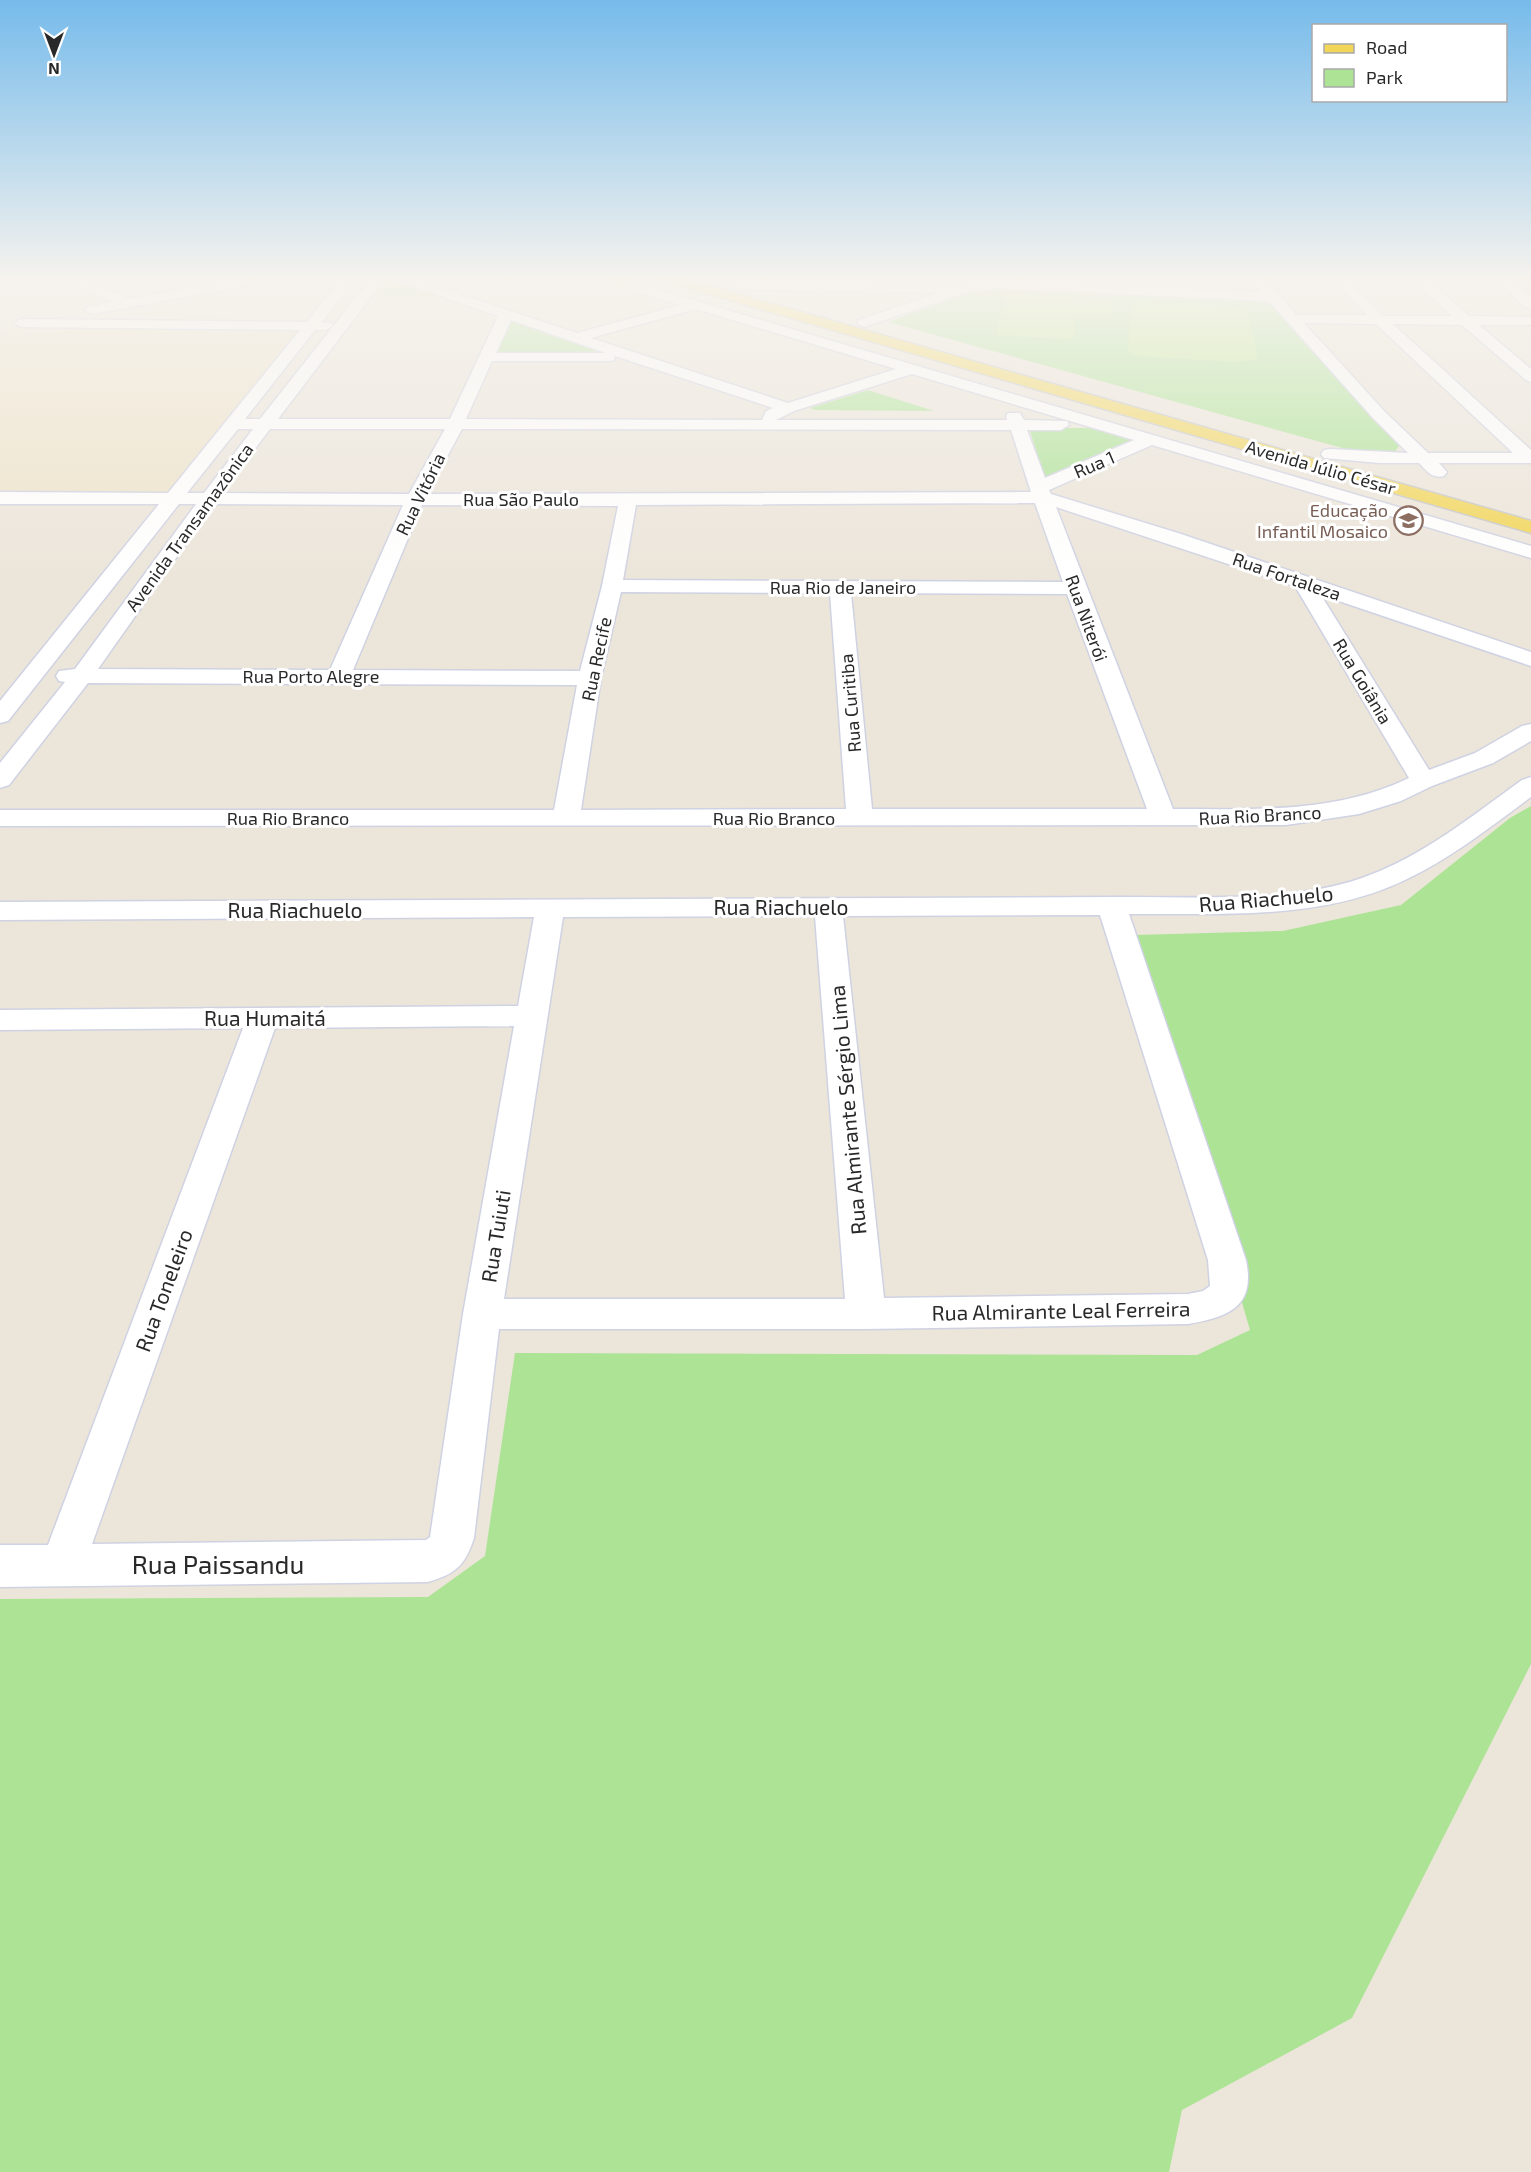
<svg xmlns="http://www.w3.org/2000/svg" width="1531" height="2172" font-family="'Exo 2',sans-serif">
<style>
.education{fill:#eee3c9}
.green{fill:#ace395}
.pitch{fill:#c0eb91}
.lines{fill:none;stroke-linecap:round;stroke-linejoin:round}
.minor-casing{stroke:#cfd2e2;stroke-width:3}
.major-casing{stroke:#c7c7c7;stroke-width:3}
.minor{fill:#fff;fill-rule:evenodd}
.major{fill:#f2d658;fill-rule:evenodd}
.labels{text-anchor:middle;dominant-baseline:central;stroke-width:6;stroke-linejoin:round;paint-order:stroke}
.far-street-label{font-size:18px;fill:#292929;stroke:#fff}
.far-education-label{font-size:18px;fill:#785e54;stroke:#fff;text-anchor:end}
.street-label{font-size:21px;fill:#292929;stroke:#fff}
.near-street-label{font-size:26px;fill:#292929;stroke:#fff}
</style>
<rect width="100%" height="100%" fill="#ece5da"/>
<path class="education" d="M25 325 304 327 167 493H0V330Z"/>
<g class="green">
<path d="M386 277 450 296 375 295Z"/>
<path d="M1007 287 1267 300 1399 446 1394 453 1353 451 888 322 978 290Z"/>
<path d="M507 314 632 357 487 356Z"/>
<path d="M868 390 934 411 815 410 810 408Z"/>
<path d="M1029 428H1095L1137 440 1045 477Z"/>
<path d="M1531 806V1664L1352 2018 1182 2110 1169 2172H0V1599L428 1597 485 1556 515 1353 1197 1355 1250 1330 1135 935 1283 931 1401 905 1510 818Z"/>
</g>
<g class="pitch">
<path d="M1005 294 1111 299 1112 320 1076 318 1073 339 997 335Z"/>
<path d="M1138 300 1247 308 1258 358 1239 362 1137 356 1128 352 1131 302Z"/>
</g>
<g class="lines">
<defs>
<g id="minor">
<path d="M59 276H76L129 299 256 276H282L276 280 92 314 85 310 87 307 113 302 60 279Z"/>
<path d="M344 276H357L322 322 331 323 333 326 326 330H315L245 419H260L373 276H403L577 333 681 305 593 279 592 276H611L1531 546V558L1152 445 1049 490 1051 494 1178 533 1531 652V666L1321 595 1429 770 1475 753 1522 726 1531 724V741L1493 763 1432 786 1401 801 1359 814 1286 825 0 826V810H554L577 685 88 683 9 785 0 788V763L65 682 59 681 56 676 59 671 75 669 196 504H179L8 721 0 723V701L159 504H0V492L168 493 300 330 21 327 14 323 21 319 307 322ZM386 277 498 316 450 419H278ZM696 309 896 369 788 403 591 338ZM511 320 606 353H496ZM615 356 773 408 766 411 762 420 466 419 492 361H609L614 360ZM912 374 1134 440 1045 478 1027 430H1061L1069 425 1067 421 1024 420 1020 413H1008L1006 416 1007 420H776L794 411ZM238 429H253L204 493H187ZM270 429H445L409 494 222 493ZM462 429 1011 430 1031 492 427 494ZM1035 503 1063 582 623 580 636 505ZM214 504 403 505 330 670 98 669ZM422 505 618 506 602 586 580 671 353 670ZM1056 507 1295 586 1409 778C1334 814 1253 809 1173 809ZM621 592 830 593 846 809 581 810 601 678ZM851 593 1067 594 1147 809H872Z"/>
<path d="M1330 276H1343L1383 316H1452L1408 276H1422L1469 316 1531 317V325H1479L1531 369V382L1526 380 1462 325 1393 324 1531 450V463H1439L1447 472 1444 476C1432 479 1427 471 1419 463H1379L1324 458 1321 454 1324 450 1330 449 1408 453 1373 418 1269 301 997 288 967 292 864 327 857 323 859 320 938 293 733 289 726 285 733 281 942 285 948 289 965 284 997 280 1261 292 1252 282 1259 278C1272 282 1287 304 1296 315H1368ZM1304 323 1376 324 1513 453H1428L1385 412Z"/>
<path d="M1490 276H1504L1531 297V308L1526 307Z"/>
<path d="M1531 777V797C1490 827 1450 859 1405 880 1320 921 1220 913 1129 914L1246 1260C1256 1307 1228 1317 1188 1324L866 1329H499L474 1538C465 1566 455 1574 428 1582L0 1587V1545H48L243 1028 0 1030V1010L518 1006 534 917 0 920V902L1112 897C1191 896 1287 904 1362 878 1422 857 1472 816 1522 780ZM1100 915 1208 1260 1210 1286 1203 1291 1188 1294 884 1298 843 916ZM815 916 845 1299H504L563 917ZM514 1026 463 1314 430 1537 426 1540 92 1544 275 1028Z"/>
</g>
<g id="major">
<path d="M612 276H624L628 283 626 286H616Z"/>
<path d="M656 276H676L1531 521V533L657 279Z"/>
</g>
</defs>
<use href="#minor" class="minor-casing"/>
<use href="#major" class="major-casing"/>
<use href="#minor" class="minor"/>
<use href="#major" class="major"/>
</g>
<linearGradient id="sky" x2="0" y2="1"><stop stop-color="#76bbeb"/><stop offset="0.48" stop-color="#f6f3ee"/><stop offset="1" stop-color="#f6f3ee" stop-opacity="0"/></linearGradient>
<rect width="1531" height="580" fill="url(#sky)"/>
<defs>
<symbol id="school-ring" viewBox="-11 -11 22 22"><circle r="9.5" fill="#fff" stroke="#8d6e63" stroke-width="1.5"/><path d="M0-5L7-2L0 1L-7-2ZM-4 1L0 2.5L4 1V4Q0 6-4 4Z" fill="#8d6e63"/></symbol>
</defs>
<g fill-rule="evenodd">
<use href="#school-ring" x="1392" y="504" width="33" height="33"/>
</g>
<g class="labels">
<g class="far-street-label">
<text transform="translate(1094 464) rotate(-23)">Rua 1</text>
<text transform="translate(1321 467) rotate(16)">Avenida Júlio César</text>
<text transform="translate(420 494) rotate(-64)">Rua Vitória</text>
<text x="521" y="499">Rua São Paulo</text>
<text transform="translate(189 527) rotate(-54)">Avenida Transamazônica</text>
<text transform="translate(1287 576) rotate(19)">Rua Fortaleza</text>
<text x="843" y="587">Rua Rio de Janeiro</text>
<text transform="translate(1087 618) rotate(70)">Rua Niterói</text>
<text transform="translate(596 659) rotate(-78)">Rua Recife</text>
<text x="311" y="676">Rua Porto Alegre</text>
<text transform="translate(1363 681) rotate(59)">Rua Goiânia</text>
<text transform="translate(850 703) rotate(-95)">Rua Curitiba</text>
<text transform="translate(1260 815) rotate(-3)">Rua Rio Branco</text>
<text x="288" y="818">Rua Rio Branco</text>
<text x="774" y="818">Rua Rio Branco</text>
</g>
<g class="far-education-label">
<text x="1388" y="510">Educação<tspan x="1388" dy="21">Infantil Mosaico</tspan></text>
</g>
<g class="street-label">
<text transform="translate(1266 898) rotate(-5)">Rua Riachuelo</text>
<text x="781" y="906">Rua Riachuelo</text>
<text x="295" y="909">Rua Riachuelo</text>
<text x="265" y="1017">Rua Humaitá</text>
<text transform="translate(847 1110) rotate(-95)">Rua Almirante Sérgio Lima</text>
<text transform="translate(495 1236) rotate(-81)">Rua Tuiuti</text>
<text transform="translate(163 1290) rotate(-70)">Rua Toneleiro</text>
<text transform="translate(1061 1310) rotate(-1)">Rua Almirante Leal Ferreira</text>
</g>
<g class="near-street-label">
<text x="218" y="1563">Rua Paissandu</text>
</g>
</g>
<rect x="1312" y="24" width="195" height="78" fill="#ffffff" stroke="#a9a9a9" stroke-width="1.5"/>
<rect x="1324" y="44" width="30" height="9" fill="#f2d658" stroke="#a9a9a9" stroke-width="1.5"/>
<text x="1366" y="54" font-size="18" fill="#292929">Road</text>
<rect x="1324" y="69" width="30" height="18" fill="#ace395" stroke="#a9a9a9" stroke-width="1.5"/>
<text x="1366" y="84" font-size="18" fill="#292929">Park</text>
<g transform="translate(54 54) rotate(180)" stroke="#ffffff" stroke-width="4.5" paint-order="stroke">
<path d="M0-4.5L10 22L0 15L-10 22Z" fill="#292929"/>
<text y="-9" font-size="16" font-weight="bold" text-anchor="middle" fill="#292929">N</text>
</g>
</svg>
